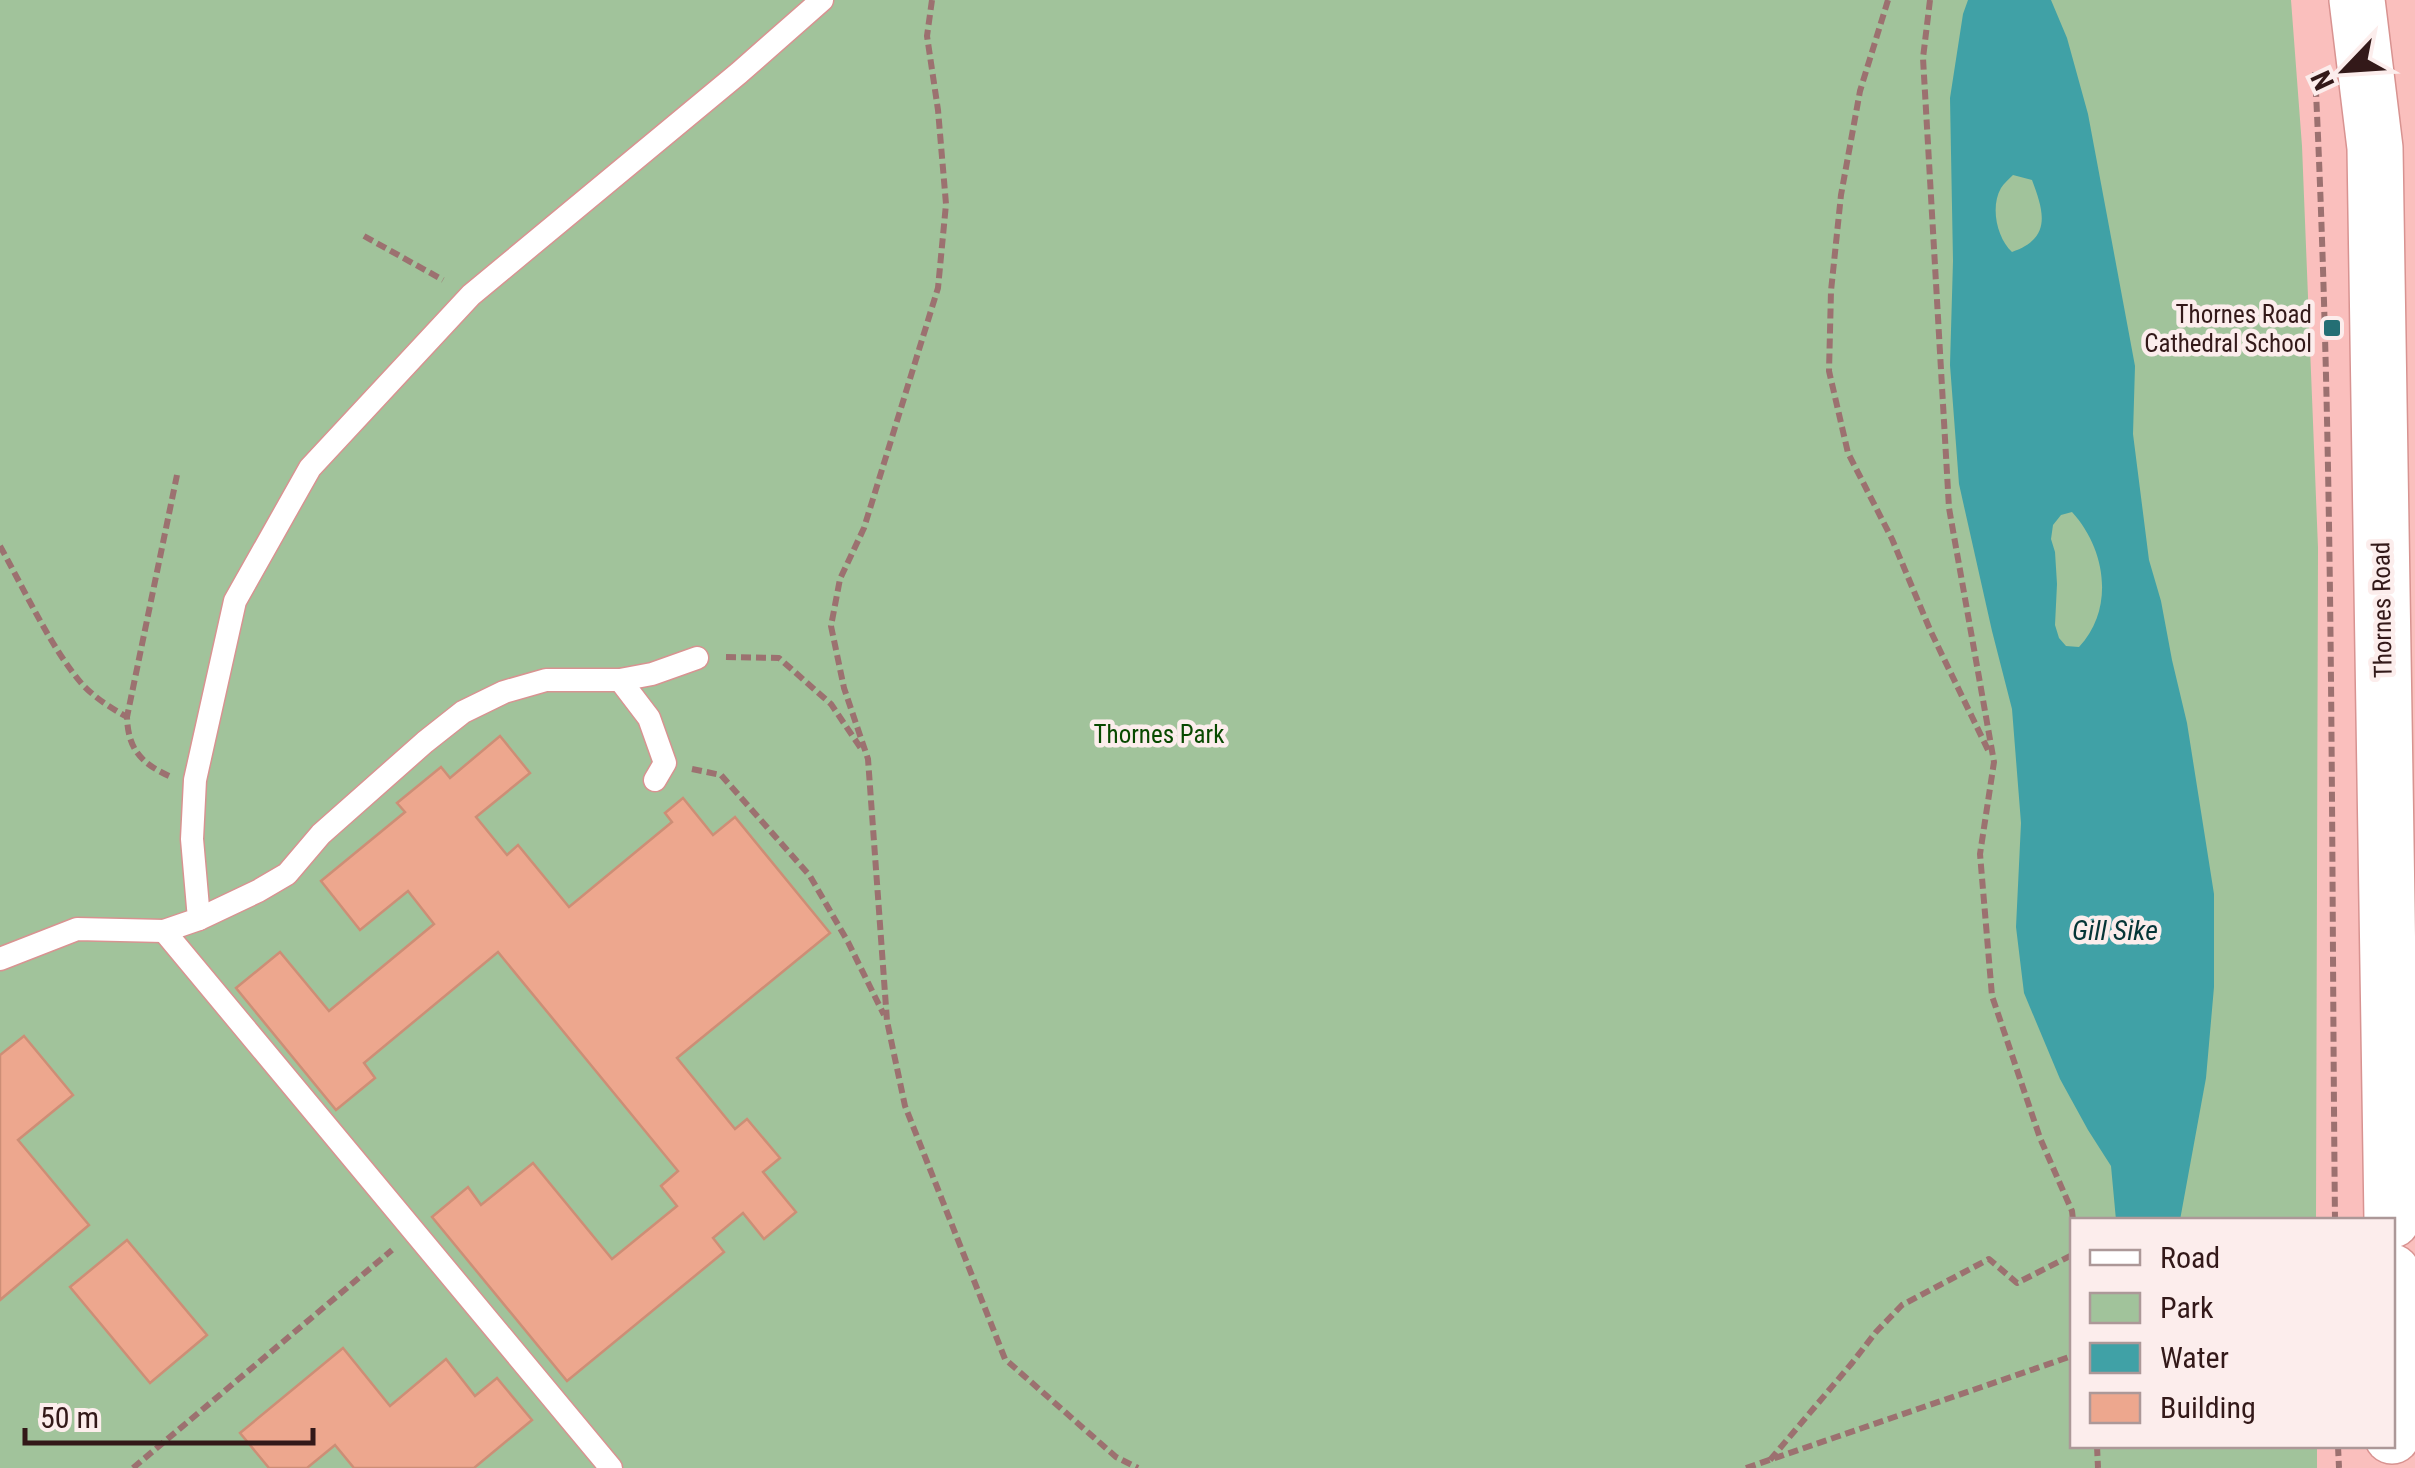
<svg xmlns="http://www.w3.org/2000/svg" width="2415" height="1468" font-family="'Roboto Condensed',sans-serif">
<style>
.green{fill:#a1c39b}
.water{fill:#40a1a6;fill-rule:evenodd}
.building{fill:#eda78e;stroke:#cd8e76;stroke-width:2.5}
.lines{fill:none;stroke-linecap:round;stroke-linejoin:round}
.lane-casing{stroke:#d89391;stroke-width:25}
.secondary-casing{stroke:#d89391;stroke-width:58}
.path{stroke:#9c7170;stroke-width:6;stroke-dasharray:10 5;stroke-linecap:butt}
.lane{stroke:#fff;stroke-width:22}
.secondary{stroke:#fff;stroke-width:55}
.poi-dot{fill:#246f74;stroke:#fcedec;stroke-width:4}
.labels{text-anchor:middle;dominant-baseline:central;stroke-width:9;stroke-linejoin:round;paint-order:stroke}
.poi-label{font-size:25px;fill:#331919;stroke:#fcedec;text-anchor:end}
.street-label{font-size:25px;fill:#331919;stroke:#fcedec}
.park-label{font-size:25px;fill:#084900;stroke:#fcedec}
.water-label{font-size:28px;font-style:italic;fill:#053537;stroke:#fcedec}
</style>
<rect width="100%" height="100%" fill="#fabfbd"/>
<path class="green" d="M0 0H2291L2302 146 2318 548 2316 1220H2072V1446H2317V1468H0Z"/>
<path class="water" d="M1968 0H2051L2067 38 2088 114 2111 237 2135 366 2133 434 2149 560 2161 601 2172 660 2187 723 2214 894V987L2206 1078 2180 1220H2116L2111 1166 2088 1130 2060 1079 2024 993 2016 927 2021 823 2012 709 1992 631 1959 484 1950 365 1953 261 1950 98 1963 14ZM2013 175 2032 180C2044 212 2052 238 2012 252 1997 238 1990 207 2001 188 2004 183 2009 179 2013 175ZM2072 512C2106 549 2115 609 2079 647L2066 646 2059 638 2055 625 2057 584 2055 552 2051 539 2053 525 2061 515Z"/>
<g class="building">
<path d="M500 736 530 773 476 817 507 855 518 845 569 907 672 822 665 813 683 798 713 835 735 817 830 933 677 1058 735 1129 747 1119 780 1158 763 1172 796 1212 764 1239 743 1213 713 1238 724 1252 567 1381 432 1217 468 1187 481 1205 533 1163 612 1259 677 1206 661 1186 678 1171 498 952 364 1063 375 1078 336 1110 236 988 280 952 329 1011 434 924 408 891 360 930 321 881 405 812 397 803 441 767 450 778Z"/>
<path d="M24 1036 73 1095 18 1140 89 1225 0 1300V1055Z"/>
<path d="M127 1240 207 1335 150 1383 70 1287Z"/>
<path d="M343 1348 390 1406 446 1359 475 1396 497 1378 532 1420 474 1468H354L335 1445 307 1468H269L240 1433Z"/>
</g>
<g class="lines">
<defs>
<g id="lane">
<path d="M620 680 649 718 665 763 655 780"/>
<path d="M199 919 258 891 287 874 321 834 425 742 463 712 504 692 546 680H620L652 674 697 658"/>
<path d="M164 931 611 1468"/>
<path d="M0 959 77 929 164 931 199 919 192 839 195 780 235 601 310 468 471 295 739 73 822 0"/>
</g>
<g id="secondary">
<path d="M2357 0 2375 148 2392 1220"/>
<path d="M2392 1272V1436"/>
</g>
</defs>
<use href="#lane" class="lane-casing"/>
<use href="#secondary" class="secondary-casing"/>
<g class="path">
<path d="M932 0 927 36 938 110 946 204 938 288 864 528 840 579 831 626 844 688 868 759 887 1021 905 1106 1005 1359 1116 1457 1138 1468"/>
<path d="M1888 0 1860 91 1841 195 1831 291 1829 371 1848 453 1892 539 1931 632 1989 752"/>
<path d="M1930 0 1923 58 1949 508 1994 762 1980 854 1992 996 2040 1138 2072 1211 2073 1220"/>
<path d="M2315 72C2334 454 2331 838 2335 1220"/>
<path d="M364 236 443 280"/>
<path d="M0 546C24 589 51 648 82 684 95 698 111 708 127 717"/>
<path d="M726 657 779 658 831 704 862 750"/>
<path d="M692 769 721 775 810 876 848 942 884 1015"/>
<path d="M169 776C141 763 128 749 127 717L177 475"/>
<path d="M2097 1446 2098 1468"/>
<path d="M2338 1446 2339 1468"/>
<path d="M1770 1460 1852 1363 1876 1332 1902 1305 1989 1259 2017 1283 2072 1255"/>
<path d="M133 1468 392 1250"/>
<path d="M1746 1468 2072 1356"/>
</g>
<use href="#lane" class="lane"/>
<use href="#secondary" class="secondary"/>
</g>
<rect class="poi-dot" x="2322" y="318" width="20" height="20" rx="5"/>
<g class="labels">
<g class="poi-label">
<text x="2312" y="314">Thornes Road<tspan x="2312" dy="29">Cathedral School</tspan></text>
</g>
<g class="street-label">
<text transform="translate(2382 610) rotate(-91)">Thornes Road</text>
</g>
<g class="park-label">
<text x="1159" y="734">Thornes Park</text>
</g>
<g class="water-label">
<text x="2115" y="930">Gill Sike</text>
</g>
</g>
<rect x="2070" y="1218" width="325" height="230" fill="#fcedec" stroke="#ac9898" stroke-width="2.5"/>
<rect x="2090" y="1250" width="50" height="15" fill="#ffffff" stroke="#ac9898" stroke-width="2.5"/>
<text x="2160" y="1268" font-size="30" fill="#331919">Road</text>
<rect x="2090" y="1293" width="50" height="30" fill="#a1c39b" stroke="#ac9898" stroke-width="2.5"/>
<text x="2160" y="1318" font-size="30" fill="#331919">Park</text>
<rect x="2090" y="1343" width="50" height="30" fill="#40a1a6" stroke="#ac9898" stroke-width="2.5"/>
<text x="2160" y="1368" font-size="30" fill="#331919">Water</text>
<rect x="2090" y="1393" width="50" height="30" fill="#eda78e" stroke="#ac9898" stroke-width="2.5"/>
<text x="2160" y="1418" font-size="30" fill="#331919">Building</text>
<g transform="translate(2345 70) rotate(245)" stroke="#fcedec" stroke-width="8" paint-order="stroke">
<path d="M0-8L18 38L0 25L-18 38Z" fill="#331919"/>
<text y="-15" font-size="28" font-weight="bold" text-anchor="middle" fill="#331919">N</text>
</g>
<path d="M25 1428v15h288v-15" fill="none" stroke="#331919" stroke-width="5"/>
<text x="40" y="1428" font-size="30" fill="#331919" stroke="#fcedec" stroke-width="8" paint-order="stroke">50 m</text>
</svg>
